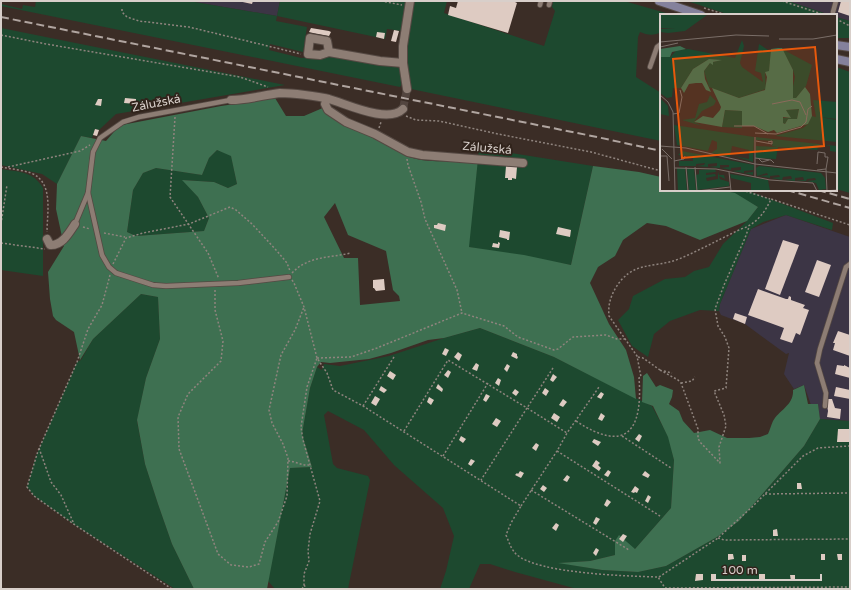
<svg xmlns="http://www.w3.org/2000/svg" width="851" height="590" font-family="'Varela Round',sans-serif">
<style>
.commercial{fill:#3f3443}
.industrial{fill:#3c3545}
.green{fill:#1d492f}
.forest{fill:#3e7051;fill-rule:evenodd}
.building{fill:#decbc2}
.lines{fill:none;stroke-linecap:round;stroke-linejoin:round}
.minor-tunnel{stroke:#53453f;stroke-width:8;stroke-dasharray:8 4;stroke-linecap:butt}
.service-casing{stroke:#554943;stroke-width:6}
.minor-casing{stroke:#554943;stroke-width:10}
.secondary-casing{stroke:#554943;stroke-width:10}
.path{stroke:#8f847e;stroke-width:1.5;stroke-dasharray:2 2;stroke-linecap:butt}
.service{stroke:#8d7d74;stroke-width:4.5}
.minor{stroke:#8d7d74;stroke-width:8}
.secondary{stroke:#84819c;stroke-width:8}
.rail{stroke:#b0a5a0;stroke-width:2;stroke-dasharray:8 4;stroke-linecap:butt}
.labels{text-anchor:middle;dominant-baseline:central;stroke-width:4;stroke-linejoin:round;paint-order:stroke}
.street-label{font-size:12px;fill:#d8cfca;stroke:#31241c}
.inset-road{fill:none;stroke:#7a6e68;stroke-width:1}
.view{fill:#e8590c;fill-opacity:0.15;stroke:#e8590c;stroke-width:2}
.inset-edge{fill:none;stroke:#d8cfca;stroke-width:2}
</style>
<rect width="100%" height="100%" fill="#3b2d26"/>
<path class="commercial" d="M788 1H850V21L836 17V15H830Z"/>
<g class="industrial">
<path d="M189 1H280L277 16Z"/>
<path d="M786 215 850 237V421L820 419 818 404 811 405 804 385 794 389 784 374 789 353 786 354 745 324 721 315 719 311 720 304 751 229Z"/>
</g>
<g class="green">
<path d="M36 1H189L277 16 280 1H408L402 31 387 29 385 39 277 16 276 21 307 27 303 52 270 44 269 50 301 58 338 57 401 68 403 82 400 87 1 6V4L22 9 23 5 35 7Z"/>
<path d="M415 1H447L444 13 544 46 555 11 552 7 553 1H624L673 15H661V32C654 36 647 35 640 32L638 37 636 77 661 93V141L411 89 407 69V36Z"/>
<path d="M687 1H788L830 15H730Z"/>
<path d="M836 17 850 21V38H836Z"/>
<path d="M1 28 285 85 116 114 99 130 95 129 92 138 81 136 57 184 42 174 1 165Z"/>
<path d="M836 67 850 72V193L836 189Z"/>
<path d="M479 148 593 166 571 265 468 247Z"/>
<path d="M217 150 231 155 237 184 228 188 214 182 183 180 198 197 209 218 204 231 136 236 127 232 133 190 143 173 156 168 202 175 209 158Z"/>
<path d="M1 169C19 172 33 171 43 188V276L1 270Z"/>
<path d="M727 190H746L833 223 832 230 786 215 763 222 751 229 720 304 719 311 700 310 670 321 654 334 648 357 632 346 618 320 629 309 633 296 665 279 685 277 694 271 709 267 723 244 747 221 758 207Z"/>
<path d="M141 294 158 297 160 339 146 378 137 421 145 464 158 504 172 544 194 589H175L75 525 34 496 27 487 36 456 77 362 81 360 93 339Z"/>
<path d="M480 328 554 357 652 406 669 438 674 460 671 508 635 549 615 541V555L590 561 561 563 602 570 638 572 666 566 717 537 739 521 804 446 820 419 850 421V589H577L515 572 490 564H480L469 589H440L446 571 454 536 443 508 394 465 364 430 328 411 324 415 333 464 337 468 368 476 370 480 348 589H275L268 581 290 468 312 467 302 434 310 388 317 367 322 370 324 364 340 366 389 356 444 338Z"/>
</g>
<g class="forest">
<path d="M275 98 286 116H304L325 107 406 156C428 164 455 161 478 159L469 247 524 255 571 265 593 166 639 172 661 177V190H720L735 193 758 207 747 221 700 240 666 226 647 223 623 240 615 256 598 267 590 283 609 324 626 350 634 377 636 399 554 357 480 328 444 338 428 340 391 353 369 359 330 363 321 362 317 367 310 388 302 434 312 467 290 468 267 589H194L172 544 158 504 145 464 137 420 146 378 160 339 158 297 141 294 93 339 80 360 74 332 56 320 53 316 50 299 48 272 64 246 56 209 57 184 81 136 106 141 119 126 127 124 221 106ZM217 150 231 156 237 184 228 188 214 182 182 180 198 197 209 218 204 231 136 236 127 232 133 190 143 173 156 168 202 175 209 158ZM335 203 348 235 386 251 393 290 399 296 400 301 360 305 358 258H344L324 217Z"/>
<path d="M647 373 656 387 660 385 673 390 672 397 669 404 679 411 683 421 694 433 710 430 727 438H749L760 437 768 434C770 430 771 425 773 421 779 410 794 405 793 390L804 385 808 404H818L820 419 804 446 739 521 717 537 666 566 638 572 602 570 558 563 590 561 615 555V541L619 535 635 549 671 508 674 460 668 437 653 406 642 402 643 376Z"/>
</g>
<g class="building">
<path d="M238 1H253L252 4Z"/>
<path d="M458 1H513L517 3 508 33 448 15 450 6 456 8Z"/>
<path d="M841 1H850V16L838 12Z"/>
<path d="M311 28 329 31 331 32 329 36 313 33 309 32Z"/>
<path d="M394 30 399 31 396 42 391 41Z"/>
<path d="M377 32 385 33 384 39 376 37Z"/>
<path d="M125 98 136 99V104L124 103Z"/>
<path d="M98 99H102L101 106 95 105Z"/>
<path d="M95 129 99 130 97 136 93 135Z"/>
<path d="M506 166 517 167 516 179 512 178V180H508V178H505Z"/>
<path d="M438 223 446 225 445 231 434 228V225H437Z"/>
<path d="M558 227 571 230 570 237 556 234Z"/>
<path d="M500 230 510 232 509 240H507V239L499 237Z"/>
<path d="M783 240 799 245 780 295 765 289Z"/>
<path d="M498 242 500 243 499 248 492 247 493 243 498 244Z"/>
<path d="M817 260 831 265 819 297 805 292Z"/>
<path d="M384 279 385 290 376 291 374 288H373V280Z"/>
<path d="M758 289 786 299H788L789 296 791 297V300L805 305 803 308 809 310 800 335 796 333 792 343 780 339 784 328 748 315Z"/>
<path d="M735 313 747 317 745 324 733 319Z"/>
<path d="M838 331 850 335V356L833 350 835 343H833Z"/>
<path d="M445 348 449 350 446 356 442 354Z"/>
<path d="M458 352 462 355 459 361 454 357Z"/>
<path d="M513 352 517 354V356L518 357 517 359 511 356Z"/>
<path d="M476 363 479 365 477 371 472 369Z"/>
<path d="M507 364 510 366 507 372 504 369Z"/>
<path d="M837 365 844 366V365L850 368V378L835 374Z"/>
<path d="M448 370 451 372 448 378 444 375Z"/>
<path d="M390 371 396 375 393 380 387 376Z"/>
<path d="M553 374 557 377 553 382 550 380Z"/>
<path d="M498 378 501 380 499 386 495 383Z"/>
<path d="M438 384 443 389 442 392 436 388Z"/>
<path d="M381 386 387 390 384 393 379 390Z"/>
<path d="M836 387 850 390V399L834 396Z"/>
<path d="M545 388 549 391 546 396 542 393Z"/>
<path d="M515 389 519 392 516 396 512 393Z"/>
<path d="M601 392 604 394 601 399 597 397Z"/>
<path d="M486 394 490 396 486 402 483 400Z"/>
<path d="M375 396 380 399 376 406 371 403Z"/>
<path d="M429 397 434 400 431 405 427 402Z"/>
<path d="M563 399 567 402 563 407 559 405Z"/>
<path d="M826 399H832L835 408 841 409 840 419 827 417 828 411Z"/>
<path d="M554 413 560 417 557 422 551 418Z"/>
<path d="M601 413 605 416 602 421 598 419Z"/>
<path d="M496 418 501 421 497 427 492 424Z"/>
<path d="M838 429H850V442H837Z"/>
<path d="M639 434 642 436 639 442 635 439Z"/>
<path d="M461 436 466 439 463 443 459 440Z"/>
<path d="M594 439 601 442 598 446 592 442Z"/>
<path d="M536 443 539 445 536 451 532 448Z"/>
<path d="M471 459 475 461 471 466 468 464Z"/>
<path d="M596 460 600 463 598 465 601 468 599 471 592 466Z"/>
<path d="M608 470 611 472 608 477 604 475Z"/>
<path d="M520 471 524 473 521 478 515 475 517 473 518 474Z"/>
<path d="M645 471 650 475 648 478 642 475Z"/>
<path d="M567 475 570 477 567 482 563 480Z"/>
<path d="M797 483H801L802 489H797Z"/>
<path d="M543 485 547 488 544 492 540 489Z"/>
<path d="M635 486 639 489 637 493 635 492 634 493 631 492Z"/>
<path d="M648 495 651 497 648 503 645 501Z"/>
<path d="M607 499 611 502 607 507 604 505Z"/>
<path d="M596 517 600 519 596 525 593 523Z"/>
<path d="M556 523 559 525 556 531 552 528Z"/>
<path d="M777 529 778 536H773V530Z"/>
<path d="M623 534 627 536 623 542 619 539Z"/>
<path d="M596 548 599 550 596 556 593 553Z"/>
<path d="M728 554H733L734 559 728 560Z"/>
<rect x="821" y="554" width="4" height="6"/>
<path d="M837 554H842V560H838Z"/>
<rect x="742" y="555" width="4" height="6"/>
<path d="M696 574H703V580L695 581Z"/>
<rect x="711" y="574" width="5" height="7"/>
<rect x="759" y="574" width="6" height="7"/>
<path d="M790 575H795V581H791Z"/>
</g>
<g class="lines">
<path class="minor-tunnel" d="M403 109 407 89"/>
<defs>
<g id="service">
<path d="M540 5 541 1"/>
<path d="M549 5 550 1"/>
<path d="M833 12 836 1"/>
<path d="M650 67 657 47 661 44"/>
<path d="M88 193 102 255 109 267 116 273 153 285 166 286 238 283 289 277"/>
<path d="M75 224 88 193 93 152 100 138 123 122 139 117 231 100"/>
<path d="M825 406 826 393 817 363 820 349 846 267 850 264"/>
</g>
<g id="minor">
<path d="M329 52 320 55 308 54 310 38 327 41 329 52 380 61 403 63"/>
<path d="M407 89 403 63V46L410 1"/>
<path d="M327 99 325 104 328 110 346 122 375 134 408 152 422 155 523 163"/>
<path d="M231 100C248 100 263 95 280 93 292 93 317 96 329 99 347 104 388 124 403 109"/>
<path d="M47 239 50 245C62 246 69 233 75 224"/>
</g>
<g id="secondary">
<path d="M659 1 701 15"/>
<path d="M836 45 850 47"/>
<path d="M836 59 850 62"/>
</g>
</defs>
<use href="#service" class="service-casing"/>
<use href="#minor" class="minor-casing"/>
<use href="#secondary" class="secondary-casing"/>
<g class="path">
<path d="M381 1 402 5"/>
<path d="M782 1 825 15"/>
<path d="M515 2V1"/>
<path d="M704 8 727 15"/>
<path d="M122 9V12L127 17 139 21 189 27 301 54"/>
<path d="M836 19 850 26"/>
<path d="M1 35 46 44 240 77 268 87"/>
<path d="M406 116 416 120 439 121 498 134 591 152 661 171"/>
<path d="M175 117 170 197 208 253 219 279"/>
<path d="M379 128 381 122 380 121"/>
<path d="M407 159 408 165 421 202 425 219 457 290 462 313"/>
<path d="M1 167C11 169 22 170 31 173 54 182 47 213 47 232"/>
<path d="M8 167 80 151 90 145"/>
<path d="M742 190 770 199"/>
<path d="M1 224 7 185"/>
<path d="M83 227 90 229"/>
<path d="M104 233 125 237"/>
<path d="M1 243 45 249"/>
<path d="M113 264 126 238 143 233 189 224 230 207 236 210 252 224 277 251 287 263 290 271"/>
<path d="M292 273C308 256 329 258 351 253"/>
<path d="M110 275 102 305 88 329 77 362 38 451 27 487 34 496 75 525 172 589"/>
<path d="M292 280 294 283 304 307 317 358 327 373 333 390 363 406 521 506 511 523 506 535C509 542 511 549 516 554 537 574 628 576 658 577L665 588 850 587"/>
<path d="M215 290V310L223 341 221 361 188 394 178 417 179 449 218 554 231 565 249 567 259 564 265 542 278 522 287 496 288 458 283 444 272 423 269 410 281 355 295 330 304 307"/>
<path d="M638 357 643 358 660 370"/>
<path d="M317 358 351 357 377 348 462 313 504 326 518 337 554 350 558 349 573 337 606 335 617 339H625"/>
<path d="M553 368 527 408 567 433"/>
<path d="M660 370 678 380 681 383 698 429V438L700 442 720 463 719 447 726 426 724 415 714 391 726 388 729 348 725 337 718 326 715 309 724 285 745 238 749 227"/>
<path d="M664 371 672 373"/>
<path d="M681 383 692 381 695 377"/>
<path d="M363 406 394 357"/>
<path d="M576 421C626 454 643 431 639 378L641 377 637 356 609 316C608 306 610 298 615 289 632 260 652 269 679 259 700 250 720 239 741 229 755 225 765 213 771 199L850 225"/>
<path d="M404 431 448 360 527 408 481 480"/>
<path d="M622 436 671 468"/>
<path d="M39 448 51 482 61 495 74 524"/>
<path d="M557 451 660 516"/>
<path d="M443 456 488 383"/>
<path d="M288 461C296 461 301 466 309 465"/>
<path d="M531 490 629 550"/>
<path d="M765 494 850 493"/>
<path d="M521 506 557 451 567 433 599 387"/>
<path d="M718 538 724 540 850 539"/>
<path d="M659 577 718 538 752 507 803 456 818 448 850 446"/>
<path d="M304 585 307 589"/>
<path d="M302 589 304 585V574L309 561 308 551 310 534 320 501 303 440 301 427 307 387 317 358"/>
</g>
<use href="#service" class="service"/>
<use href="#minor" class="minor"/>
<use href="#secondary" class="secondary"/>
<g class="rail">
<path d="M1 17 597 137 661 151"/>
<path d="M787 190 850 208"/>
<path d="M818 190 850 199"/>
</g>
</g>
<g class="labels">
<g class="street-label">
<text transform="translate(156 103) rotate(-11)">Zálužská</text>
<text transform="translate(487 148) rotate(5)">Zálužská</text>
</g>
</g>
<g transform="translate(660 14)">
<rect width="177" height="177" fill="#3b2d26"/>
<path d="M0 0H49L35 5 47 1 25 17 8 19 0 18V15H15L0 14ZM82 26 84 32 80 49 82 53 103 68 101 59 95 57 99 30 111 38 109 58H105L106 75 79 84 49 73 44 57 50 49 60 46 49 45 33 55 21 74H13L12 83 7 84 0 79V43H10L16 37 28 35 75 44ZM122 35 152 51 146 72 136 84H133L132 77 135 63 133 56ZM50 81 56 87 54 91 42 97 34 108 42 112 22 106 35 104 39 90 47 88ZM0 84 8 92 9 102 0 100ZM153 86 177 88V105L159 103 177 106V128L115 122 143 114 148 110 152 102 156 103ZM139 95 137 105H128L125 110 123 109 122 104H130L126 96ZM65 96 82 97V114L62 113ZM14 111 94 123 93 148 74 142 89 145V136L72 132 70 143 51 139 57 135V128L52 126 48 137 17 131ZM96 123 177 132V138L170 137V132L160 130 157 136 118 133 116 145 96 144V132L117 133 112 132 113 127H118L96 126ZM22 137 94 151 93 161 84 159 93 158V156L84 157V159L72 157 81 156V153L71 154V156L61 154 69 153V151H60V154L49 153 57 152V149L48 150V153L36 152 44 151 45 149 36 150V152H19V147H33V143L18 141ZM99 152 161 159 165 164 166 175 159 176 156 169 147 167 156 166 155 164 147 165 146 167H135L144 166 143 163 135 164V167L123 166 132 165 131 162 123 163 122 166 111 164 120 163 119 161 110 162V164L99 162 108 161 107 159 97 162 96 154ZM17 154H25L27 177H18ZM27 154H34L36 176 29 177ZM55 155 56 158 46 159V161L55 160 56 162 46 164 47 167 58 165V158L59 161H64L65 165 59 162 60 165 69 168V172L37 176 36 161 39 160V156ZM70 160 108 166 110 177H91V169L71 164Z" fill="#1d492f"/>
<path d="M20 32 26 35 12 38 10 43H0V35ZM118 34H122L133 56V84H136L145 73 150 80 152 102 148 110 117 119 114 116 108 118 94 112H82V97L65 96 62 113 34 108 43 102 53 104 60 96 61 93 52 74 79 84 105 76 107 63 105 58 109 57 111 35ZM139 95 137 105H128L125 110 123 109V103L131 104 126 96ZM49 45 62 46 53 48V51L50 49 44 57 45 65 51 78 46 76 42 69H36L29 70 24 79 21 74 33 55Z" fill="#3e7051" fill-rule="evenodd"/>
<path class="inset-road" d="M119 25H153L177 21M0 28 76 21 109 22M0 33 18 29M0 81 8 88 13 98 15 177M112 90 132 86 140 88 146 101M13 100 19 99 22 83 20 76M74 112H94L108 120M95 119 116 120 141 113 146 108 148 95 152 92M95 123V163M96 127 112 130V127L108 128M0 132 26 134 95 150 177 159M2 135 12 145M0 142H7L9 167M95 144 111 146 114 149M98 144 102 148 109 146M14 147 24 145 25 142M157 150 158 138 165 139V143H168L166 155M26 153 28 177M35 153 37 177M15 154 56 155 110 166 153 169 157 177M157 156 166 155 167 177M69 158 71 177M37 177 70 173M163 177 177 176"/>
<path class="view" d="M155 33 164 132 22 144 13 45Z"/>
<rect width="177" height="177" class="inset-edge"/>
</g>
<rect width="851" height="590" fill="none" stroke="#d8cfca" stroke-width="4"/>
<path d="M715 574v6h106v-6" fill="none" stroke="#d8cfca" stroke-width="2"/>
<text x="721" y="574" font-size="12" fill="#d8cfca" stroke="#31241c" stroke-width="3" paint-order="stroke">100 m</text>
</svg>
